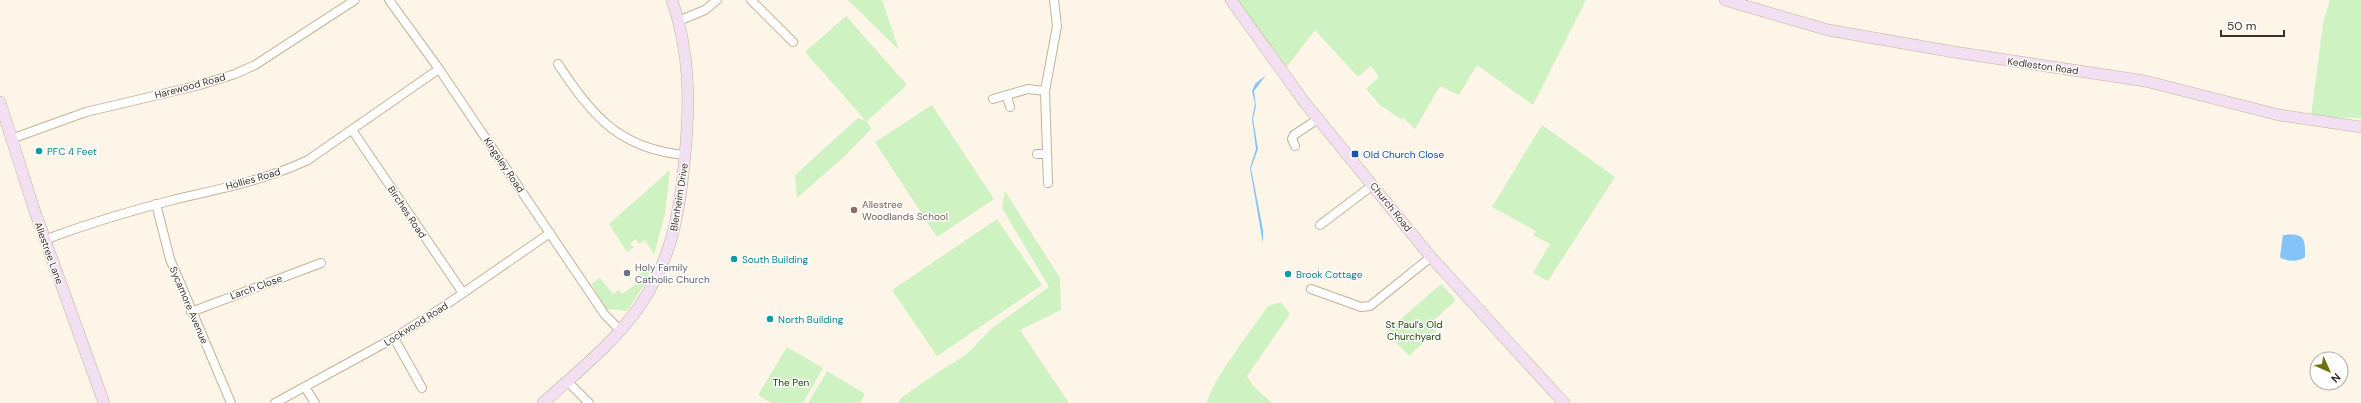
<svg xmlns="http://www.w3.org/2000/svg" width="2361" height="403" font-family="'DM Sans',sans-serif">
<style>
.green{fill:#cff2c2}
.water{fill:#84c3f7}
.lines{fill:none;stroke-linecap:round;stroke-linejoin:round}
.street-casing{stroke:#c6b295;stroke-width:10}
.secondary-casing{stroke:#c6b295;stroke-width:12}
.street{stroke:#fff;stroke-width:8}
.secondary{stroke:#f2dff1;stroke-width:11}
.culture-dot{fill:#0f9aa8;stroke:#fff;stroke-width:1.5}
.transit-dot{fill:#1a4fb4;stroke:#fff;stroke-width:1.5}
.education-dot{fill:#8d6e63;stroke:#fff;stroke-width:1.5}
.worship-dot{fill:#6b7280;stroke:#fff;stroke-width:1.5}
.labels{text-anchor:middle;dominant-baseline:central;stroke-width:3;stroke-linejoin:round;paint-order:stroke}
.street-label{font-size:10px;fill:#3a3226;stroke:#fff}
.culture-label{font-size:10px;fill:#0d838f;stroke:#fff;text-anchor:start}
.transit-label{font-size:10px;fill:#164399;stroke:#fff;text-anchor:start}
.education-label{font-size:10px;fill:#785e54;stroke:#fff;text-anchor:start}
.worship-label{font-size:10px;fill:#5b616d;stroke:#fff;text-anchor:start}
.park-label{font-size:10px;fill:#184100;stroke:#fff}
</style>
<rect width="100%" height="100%" fill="#fef5e9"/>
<g class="green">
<path d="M848 0H882L899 50Z"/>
<path d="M1236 0H1586L1533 105 1477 65 1459 95 1440 86 1415 129 1404 118 1401 119 1380 105 1366 89 1379 77 1371 66 1358 77 1315 30 1285 69Z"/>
<path d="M2330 0H2361V118L2311 117 2323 23Z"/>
<path d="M846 16 907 85 867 121 871 129 846 155 797 198 795 175 858 118 866 121 805 52Z"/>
<path d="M932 105 994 199 937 237 875 142Z"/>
<path d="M1542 125 1615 177 1548 281 1533 273 1550 244 1533 235 1536 231 1492 207Z"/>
<path d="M670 170 665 214 654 254 645 240 639 244 636 239 630 243 634 247 627 252 609 224Z"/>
<path d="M1005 191 1060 278 1061 310 1020 330 1069 403H898L902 397 934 375 967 354 992 328 1049 287 1002 208Z"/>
<path d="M997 219 1042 285 937 356 892 290Z"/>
<path d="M642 264 649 271V277L627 311 606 309 591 284 600 278 613 294 619 290 622 294 643 279 635 267Z"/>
<path d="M1441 284 1456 300 1432 322 1437 330 1409 356 1386 332Z"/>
<path d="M1281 302 1290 314 1247 376 1253 386 1272 403H1207C1211 381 1254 327 1268 306Z"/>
<path d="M787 347 823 368 803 403H771L758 395Z"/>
<path d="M827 371 865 394 860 403H808Z"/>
</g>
<g class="water">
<path d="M1266 75 1254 91 1256 106 1253 119 1258 149 1251 168 1263 230V244L1250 168 1256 149 1252 119 1255 104 1252 91 1255 84Z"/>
<path d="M2283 235C2305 233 2305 238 2305 257 2299 262 2286 262 2280 257Z"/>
</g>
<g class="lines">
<defs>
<g id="street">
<path d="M389 0 439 69 605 315 620 330"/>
<path d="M751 0 793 42"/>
<path d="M678 21 705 10 717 0"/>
<path d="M558 64C593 117 620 149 685 155"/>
<path d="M1007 96 1010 107"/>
<path d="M993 99 1028 89 1045 91"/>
<path d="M352 130 463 293"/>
<path d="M11 139 86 112 200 85 235 74 255 65 355 0"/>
<path d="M1295 146 1292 139 1294 135 1318 119"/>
<path d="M1037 154H1047"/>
<path d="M1048 183 1045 91 1057 26 1054 0"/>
<path d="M156 204 170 259 231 403"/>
<path d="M1320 225 1373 185"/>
<path d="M44 240C87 224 129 211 173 200 219 189 266 180 308 160L439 69"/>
<path d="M1311 289 1361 307 1370 306 1431 257"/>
<path d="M191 312 321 263"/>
<path d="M394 338 422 388"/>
<path d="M567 381 589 403"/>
<path d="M305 387 315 403"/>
<path d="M275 403 394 338 440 309 550 233"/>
</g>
<g id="secondary">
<path d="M1231 0 1305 103 1431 257 1564 403"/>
<path d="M1725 0 1828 30 1954 52 2145 81 2279 115 2361 127"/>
<path d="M0 102 34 209 104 403"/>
<path d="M543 403C576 373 614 343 639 307 672 259 680 212 685 155 690 102 690 52 672 0"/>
</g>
</defs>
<use href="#street" class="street-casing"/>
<use href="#secondary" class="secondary-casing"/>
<use href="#street" class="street"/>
<use href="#secondary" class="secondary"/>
</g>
<g class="culture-dot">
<circle cx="39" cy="151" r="4"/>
<circle cx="734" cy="259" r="4"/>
<circle cx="1288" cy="274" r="4"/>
<circle cx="770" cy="319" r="4"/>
</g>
<rect class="transit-dot" x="1351" y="150" width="8" height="8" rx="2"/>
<circle class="education-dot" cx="854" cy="210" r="4"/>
<circle class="worship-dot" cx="627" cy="273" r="4"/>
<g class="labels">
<g class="street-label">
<text transform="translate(2043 66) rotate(8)">Kedleston Road</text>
<text transform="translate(190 86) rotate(-15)">Harewood Road</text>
<text transform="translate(504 165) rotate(56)">Kingsley Road</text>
<text transform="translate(253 179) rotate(-16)">Hollies Road</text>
<text transform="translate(679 197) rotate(-81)">Blenheim Drive</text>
<text transform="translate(1391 207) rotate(51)">Church Road</text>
<text transform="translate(407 212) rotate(56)">Birches Road</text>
<text transform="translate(49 253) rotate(70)">Allestree Lane</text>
<text transform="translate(256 287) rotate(-20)">Larch Close</text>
<text transform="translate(189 305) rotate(67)">Sycamore Avenue</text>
<text transform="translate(416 324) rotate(-32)">Lockwood Road</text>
</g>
<g class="culture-label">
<text x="47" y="151">PFC 4 Feet</text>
<text x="742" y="259">South Building</text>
<text x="1296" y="274">Brook Cottage</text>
<text x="778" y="319">North Building</text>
</g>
<g class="transit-label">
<text x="1363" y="154">Old Church Close</text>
</g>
<g class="education-label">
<text x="862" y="204">Allestree<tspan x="862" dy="12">Woodlands School</tspan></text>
</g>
<g class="worship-label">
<text x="635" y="267">Holy Family<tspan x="635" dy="12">Catholic Church</tspan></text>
</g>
<g class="park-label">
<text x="1414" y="324">St Paul's Old<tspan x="1414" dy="12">Churchyard</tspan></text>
<text x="791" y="382">The Pen</text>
</g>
</g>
<g transform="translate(2329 371) rotate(135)"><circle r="19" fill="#ffffff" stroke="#b0ada8"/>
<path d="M0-3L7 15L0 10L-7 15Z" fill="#707013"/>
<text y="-6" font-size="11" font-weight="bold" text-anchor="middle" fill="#3a3226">N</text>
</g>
<path d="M2221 30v6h63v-6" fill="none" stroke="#3a3226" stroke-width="2"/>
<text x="2227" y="30" font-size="12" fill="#3a3226" stroke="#ffffff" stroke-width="3" paint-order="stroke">50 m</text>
</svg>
